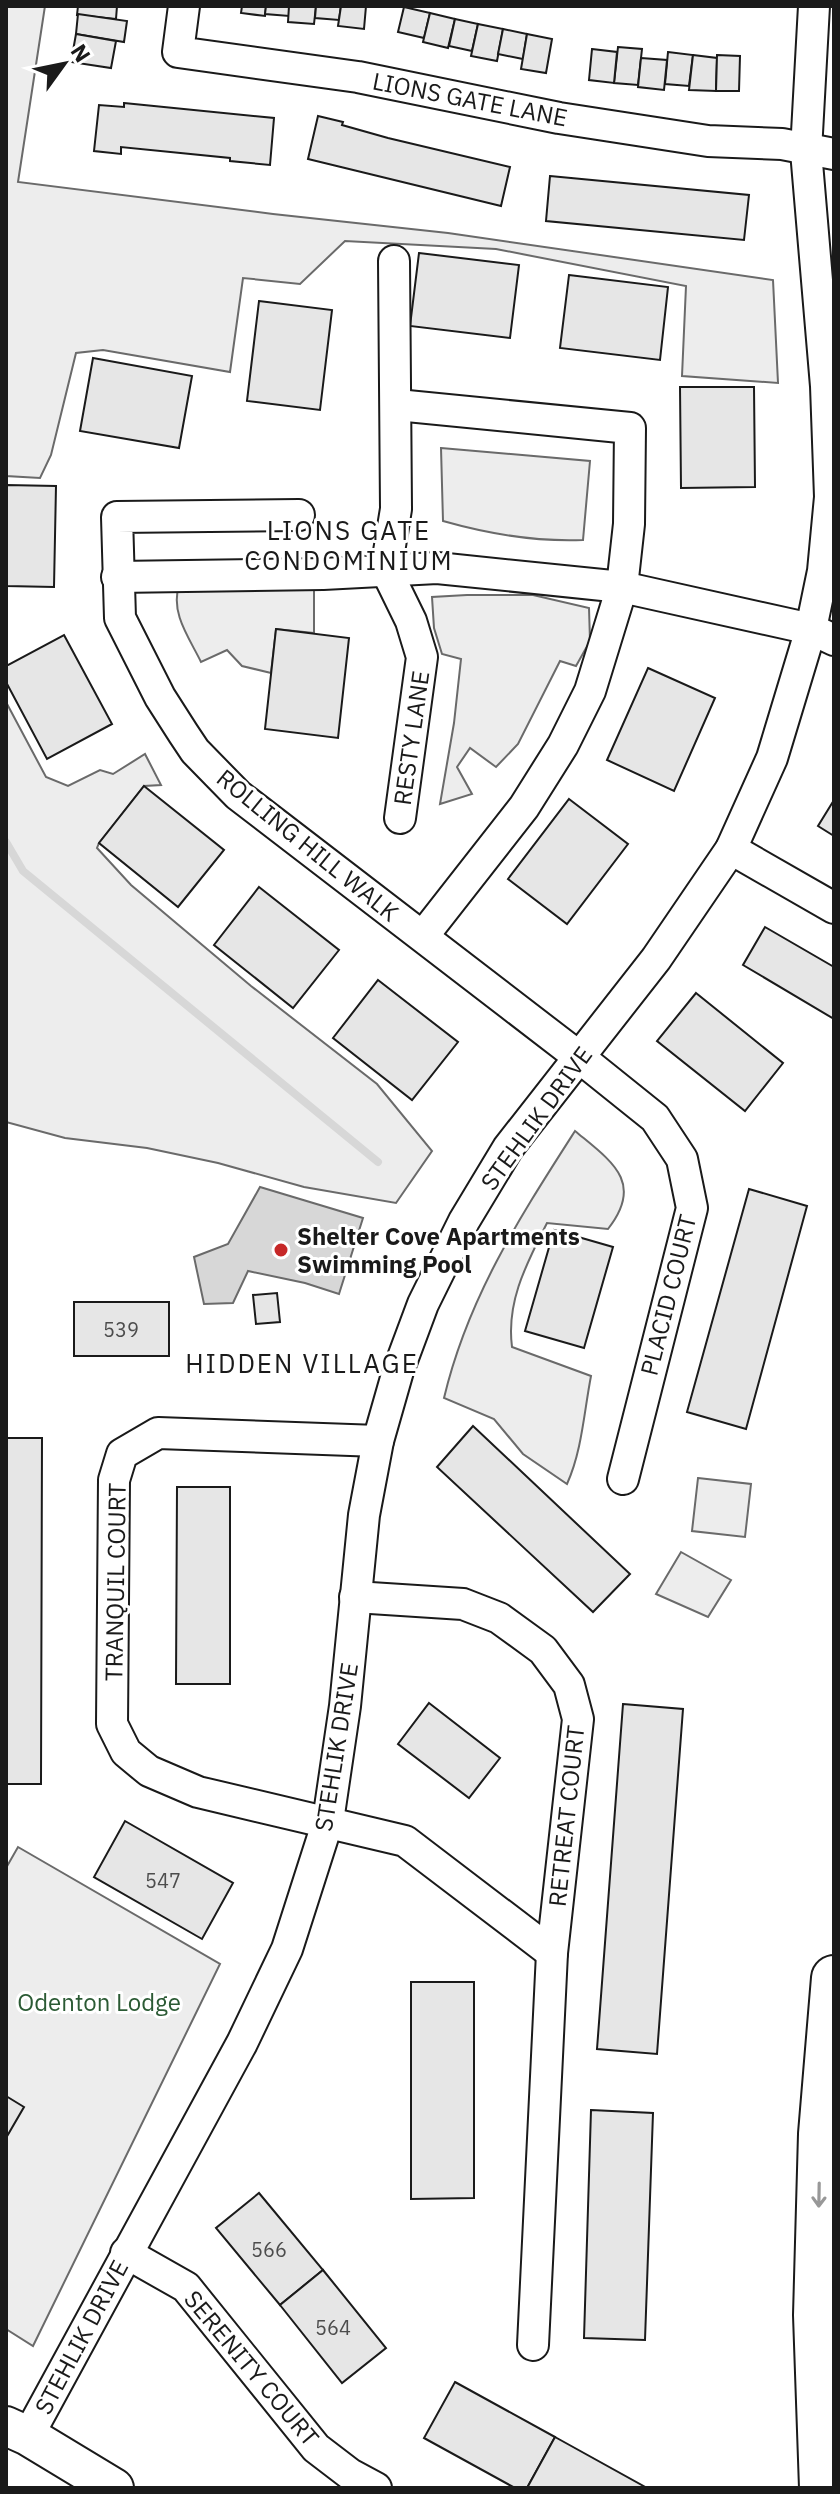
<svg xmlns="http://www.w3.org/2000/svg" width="840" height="2494" font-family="'IBM Plex Sans',sans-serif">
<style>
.green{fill:#ededed;stroke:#6a6a6a;stroke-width:2}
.water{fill:#d7d7d7;stroke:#6a6a6a;stroke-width:2}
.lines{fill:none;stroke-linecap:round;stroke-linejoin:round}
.stream{stroke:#d7d7d7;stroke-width:8}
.building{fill:#e6e6e6;stroke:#1a1a1a;stroke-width:2}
.minor-casing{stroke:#1a1a1a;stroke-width:34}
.major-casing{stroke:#1a1a1a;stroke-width:42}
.highway-casing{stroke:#1a1a1a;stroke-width:48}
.minor{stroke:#fff;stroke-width:30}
.major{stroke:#fff;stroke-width:38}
.highway{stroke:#fff;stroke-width:44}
.oneway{stroke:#989898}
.poi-dot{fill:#c62828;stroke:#fff;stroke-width:3}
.labels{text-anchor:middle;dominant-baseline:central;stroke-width:6;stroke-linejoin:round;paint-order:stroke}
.number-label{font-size:20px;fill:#4d4d4d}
.street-label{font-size:24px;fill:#1a1a1a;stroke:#fff}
.poi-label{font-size:24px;font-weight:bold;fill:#1a1a1a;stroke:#fff;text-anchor:start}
.park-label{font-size:24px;fill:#2b5a34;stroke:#fff}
.neighbourhood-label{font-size:26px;letter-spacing:2px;fill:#1a1a1a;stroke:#fff}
</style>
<rect width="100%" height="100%" fill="#fff"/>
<g class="green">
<path d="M6 6H45L18 182 273 214 448 233 773 280 778 383 682 376 686 286 496 249 345 241 300 284 243 278 230 372 103 350 76 353 51 455 40 478 6 476Z"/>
<path d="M441 448 590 461 583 540C535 542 489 534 443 521Z"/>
<path d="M179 586 314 587V633L276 629 271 673 242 666 227 650 201 662C190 639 170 613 179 586Z"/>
<path d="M467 595H533L589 608 590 641 576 666 560 661 518 744 496 767 470 748 457 767 472 794 440 804 454 723 461 659 442 654 434 628 432 597Z"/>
<path d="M6 702 46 777 68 786 100 770 113 774 145 754 161 785 144 786 99 843 97 848 131 885 251 986 377 1084 432 1151 396 1203 304 1187 218 1163 147 1148 65 1138 6 1122Z"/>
<path d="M575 1131C611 1161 645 1182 608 1229L547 1223C527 1263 506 1301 512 1347L591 1376C584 1412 582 1451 567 1484L523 1454 494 1419 444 1398C468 1297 520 1217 575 1131Z"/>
<path d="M698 1478 751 1484 745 1537 692 1531Z"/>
<path d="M681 1552 731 1580 708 1617 656 1594Z"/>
<path d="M18 1847 220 1964 33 2346 6 2329V1868Z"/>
</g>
<path class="water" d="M260 1187 363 1218 339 1294 305 1283 248 1271 233 1303 204 1304 194 1257 228 1244Z"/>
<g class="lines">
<path class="stream" d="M6 842 23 871 378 1162"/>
</g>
<g class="building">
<path d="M78 6H117L116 19 77 15Z"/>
<path d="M242 6H266L265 16 241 13Z"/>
<path d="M266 6H289V16L265 14Z"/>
<path d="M289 6H316L314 24 288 22Z"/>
<path d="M316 6H341L339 20 315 18Z"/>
<path d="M341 6H366L364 29 338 26Z"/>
<path d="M404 7 430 13 424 38 398 32Z"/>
<path d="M430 13 455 19 448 48 423 42Z"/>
<path d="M78 14 127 21 124 42 76 34Z"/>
<path d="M455 19 478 24 472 51 449 46Z"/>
<path d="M478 24 503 29 497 61 471 56Z"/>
<path d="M503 29 527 34 523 59 498 54Z"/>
<path d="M76 34 116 41 111 68 71 62Z"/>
<path d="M527 34 552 39 546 73 521 69Z"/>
<path d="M618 47 642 49 638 85 614 83Z"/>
<path d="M592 49 617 52 614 83 589 80Z"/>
<path d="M668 52 693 55 689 86 665 84Z"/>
<path d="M693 55 717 58 716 91 689 90Z"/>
<path d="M717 55 740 56 739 91H716Z"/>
<path d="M641 58 667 60 664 90 638 87Z"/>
<path d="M124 103 274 118 270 165 230 161V158L121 147V154L94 151 99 105 124 107Z"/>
<path d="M318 116 343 122 342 125 388 138 510 167 501 206 308 159Z"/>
<path d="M550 176 749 195 744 240 546 221Z"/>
<path d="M419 253 519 265 510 338 410 326Z"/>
<path d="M569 275 668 287 660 360 560 348Z"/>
<path d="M259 301 332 310 320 410 247 401Z"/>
<path d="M93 358 192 376 179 448 80 431Z"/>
<path d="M680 387H754L755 487 681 488Z"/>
<path d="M6 485 56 486 54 587 6 586Z"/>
<path d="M276 629 349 638 338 738 265 729Z"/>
<path d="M64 635 112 724 47 759 6 682V666Z"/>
<path d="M648 668 715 698 674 791 607 760Z"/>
<path d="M144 786 224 850 178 907 99 843Z"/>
<path d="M569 799 628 844 567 924 508 879Z"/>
<path d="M834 800V836L818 826Z"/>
<path d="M259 887 339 950 293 1008 214 945Z"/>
<path d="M765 927 834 967V1019L743 965Z"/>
<path d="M378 980 458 1042 412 1100 333 1038Z"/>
<path d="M696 993 783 1063 745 1111 657 1041Z"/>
<path d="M749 1189 807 1206 746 1429 687 1412Z"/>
<path d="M554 1230 613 1247 584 1348 525 1331Z"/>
<path d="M277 1293 280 1322 256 1324 253 1295Z"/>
<rect x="74" y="1302" width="95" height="54"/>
<path d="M473 1426 630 1574 593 1612 437 1467Z"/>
<path d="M6 1438H42L41 1784H6Z"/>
<path d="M177 1487H230V1684H176Z"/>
<path d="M429 1703 500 1758 469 1798 398 1744Z"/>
<path d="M623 1704 683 1709 657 2054 597 2049Z"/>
<path d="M125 1821 233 1883 202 1939 94 1877Z"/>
<path d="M411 1982H474V2198L411 2199Z"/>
<path d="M6 2096 24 2107 6 2138Z"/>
<path d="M591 2110 653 2113 645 2340 584 2338Z"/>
<path d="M259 2193 323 2270 280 2305 216 2228Z"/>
<path d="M323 2270 386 2348 342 2383 280 2305Z"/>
<path d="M455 2382 555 2437 527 2488H515L424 2438Z"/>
<path d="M555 2437 647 2488H527Z"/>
</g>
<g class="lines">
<defs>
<g id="minor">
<path d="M184 6 178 52 358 77 559 118 708 141 782 144 834 154"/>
<path d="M394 261 396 509 386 570 411 621 422 657 400 818"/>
<path d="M397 405 630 428 629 524 622 587 590 691 563 745 524 807 423 936"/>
<path d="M299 515 117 517 120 618 160 697 183 733 195 751 238 795 579 1057 655 1118 682 1159 692 1208 623 1479"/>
<path d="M117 577 323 574 437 568 622 587 811 629 834 640"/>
<path d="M731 849 834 908"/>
<path d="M378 1441 158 1433 122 1454 114 1480 112 1724 126 1752 149 1771 198 1792 405 1841 552 1953"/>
<path d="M355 1597 463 1604 499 1618 543 1650 569 1685 578 1719 552 1953 533 2345"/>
<path d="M126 2253 186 2287 316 2448 350 2474 376 2488"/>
<path d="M28 2436 242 2043 287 1949 328 1821 345 1706 364 1515 378 1441 398 1371 423 1304 464 1221 508 1148 656 959 731 849 772 758 811 629 823 571 830 497 826 386 806 151 814 6"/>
</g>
<path id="major" d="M6 2426 28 2436 114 2488"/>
<path id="highway" d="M822 2488 816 2315 821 2134 834 1978"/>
</defs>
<use href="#minor" class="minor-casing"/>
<use href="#major" class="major-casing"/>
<use href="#highway" class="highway-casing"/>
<use href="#minor" class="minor"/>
<use href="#major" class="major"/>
<use href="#highway" class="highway"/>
</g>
<defs><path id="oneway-shaft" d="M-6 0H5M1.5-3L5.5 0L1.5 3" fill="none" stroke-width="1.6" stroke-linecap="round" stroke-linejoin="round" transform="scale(2)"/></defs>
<use class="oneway" href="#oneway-shaft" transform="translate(819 2195) rotate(91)"/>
<circle class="poi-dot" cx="281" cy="1250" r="8"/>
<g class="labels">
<g class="number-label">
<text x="121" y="1329">539</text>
<text x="163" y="1880">547</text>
<text x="269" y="2249">566</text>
<text x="333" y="2327">564</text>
</g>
<g class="street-label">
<text transform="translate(470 99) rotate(11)">LIONS GATE LANE</text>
<text transform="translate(411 738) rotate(-82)">RESTY LANE</text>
<text transform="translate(308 845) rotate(39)">ROLLING HILL WALK</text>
<text transform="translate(536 1118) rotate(-54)">STEHLIK DRIVE</text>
<text transform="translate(668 1295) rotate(-76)">PLACID COURT</text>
<text transform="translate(115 1582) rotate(-89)">TRANQUIL COURT</text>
<text transform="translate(336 1747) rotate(-81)">STEHLIK DRIVE</text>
<text transform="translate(566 1816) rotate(-84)">RETREAT COURT</text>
<text transform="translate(81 2337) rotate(-62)">STEHLIK DRIVE</text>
<text transform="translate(252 2368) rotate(50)">SERENITY COURT</text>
</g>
<g class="poi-label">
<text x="297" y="1236">Shelter Cove Apartments<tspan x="297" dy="28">Swimming Pool</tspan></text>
</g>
<g class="park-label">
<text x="99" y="2002">Odenton Lodge</text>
</g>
<g class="neighbourhood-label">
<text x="349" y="530">LIONS GATE<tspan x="349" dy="30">CONDOMINIUM</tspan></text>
<text x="302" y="1363">HIDDEN VILLAGE</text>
</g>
</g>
<rect width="840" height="2494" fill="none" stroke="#1a1a1a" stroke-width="16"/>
<g transform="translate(64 64) rotate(57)" stroke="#ffffff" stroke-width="6" paint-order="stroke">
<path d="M0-6L14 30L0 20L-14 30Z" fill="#1a1a1a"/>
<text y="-12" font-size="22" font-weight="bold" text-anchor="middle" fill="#1a1a1a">N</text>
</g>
</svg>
